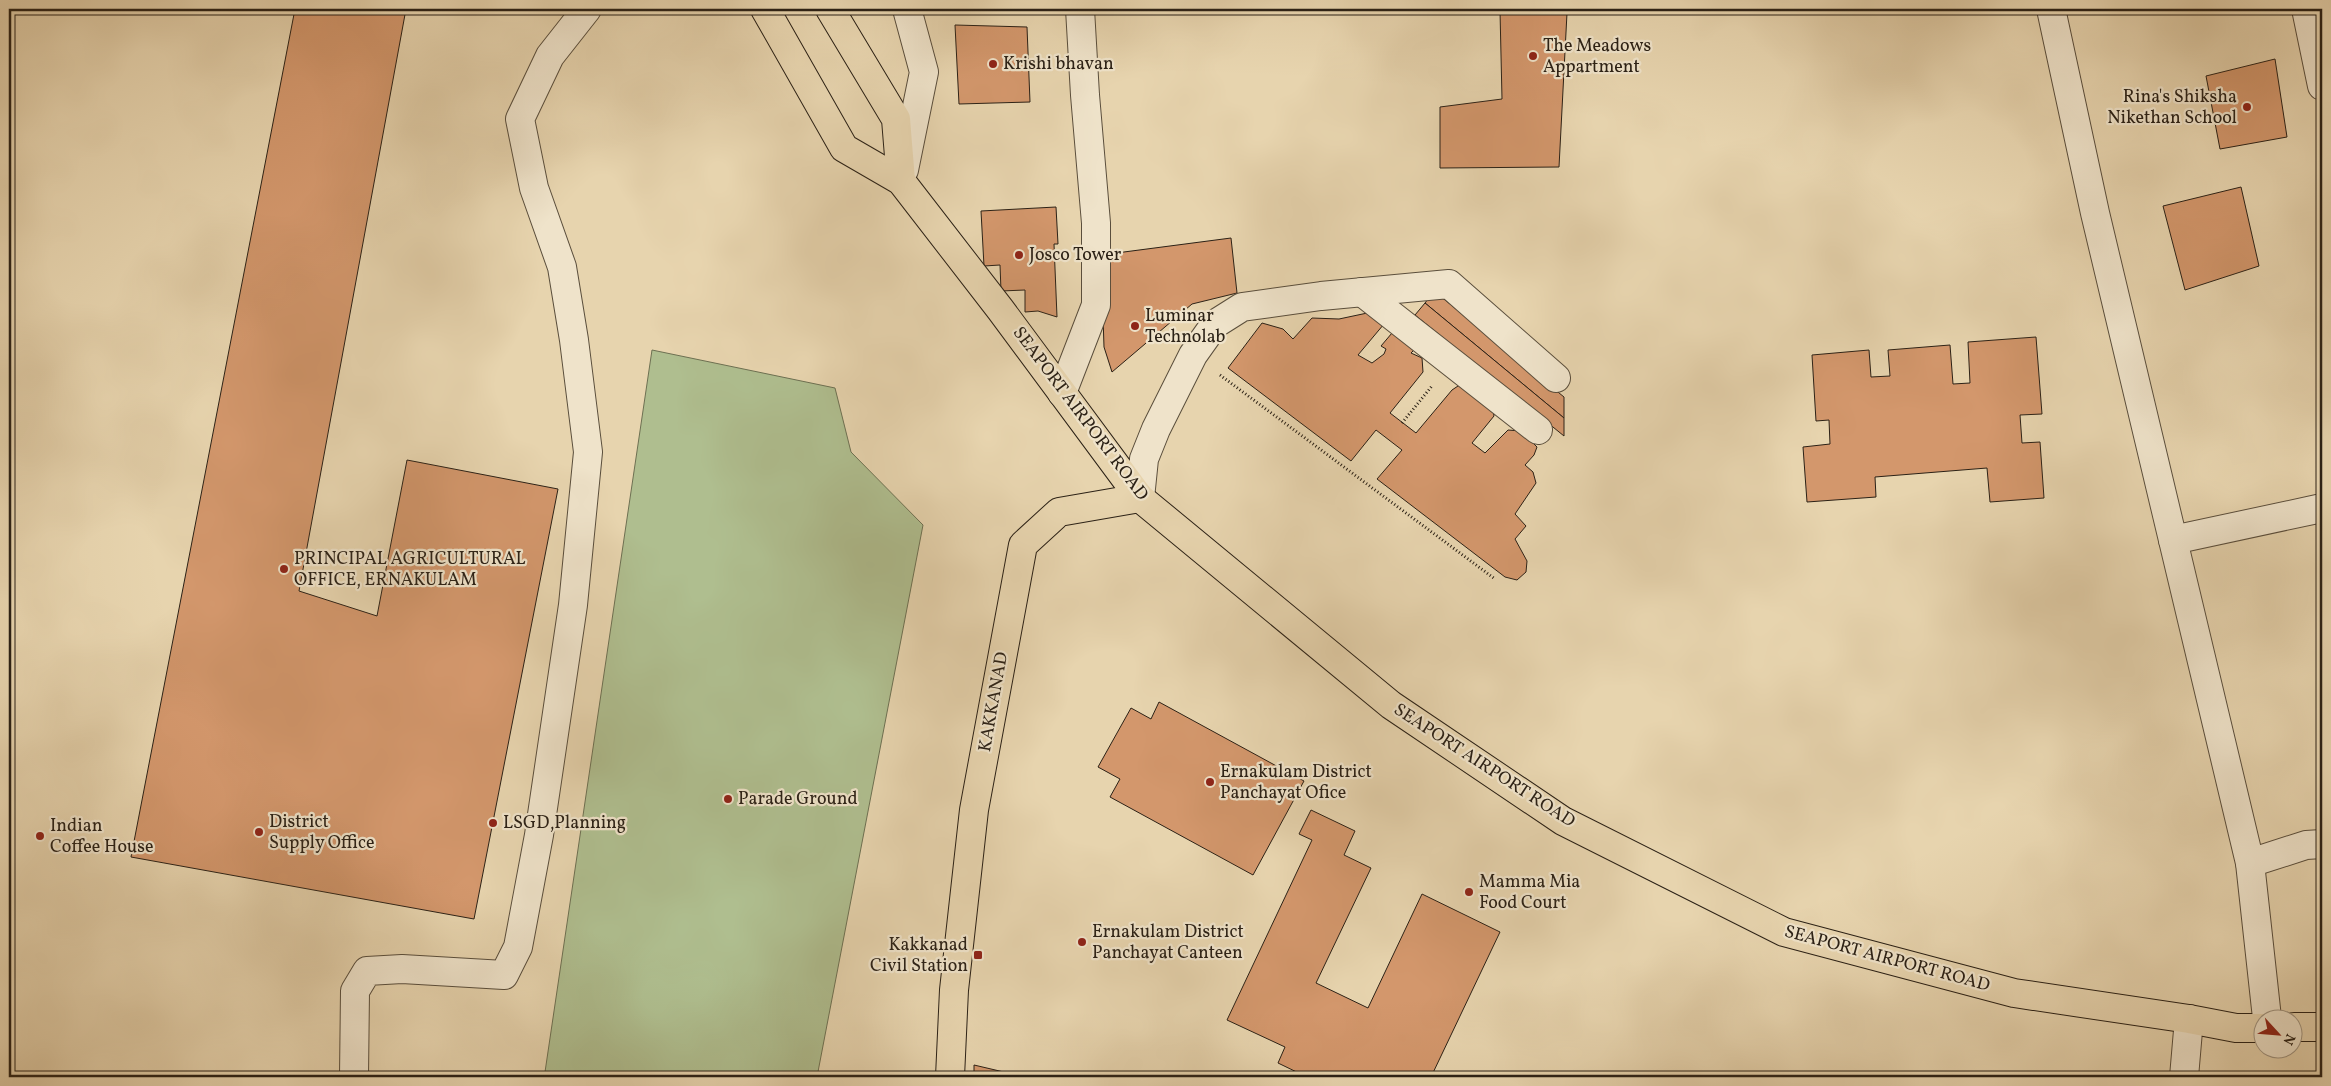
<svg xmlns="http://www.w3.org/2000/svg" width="2331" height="1086" font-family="Vollkorn,serif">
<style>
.green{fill:#afbe8f;stroke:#6d7052}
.building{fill:#d3976c;stroke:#2b2116}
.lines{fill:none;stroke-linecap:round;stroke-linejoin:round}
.minor-casing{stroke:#5a4e3c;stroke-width:30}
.major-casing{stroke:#2b2116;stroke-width:30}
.path{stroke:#2b2116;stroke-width:3;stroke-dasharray:1 2.5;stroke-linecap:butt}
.minor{stroke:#efe3ca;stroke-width:28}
.major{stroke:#e7d4ae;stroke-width:28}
.poi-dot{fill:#8f2418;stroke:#efe3ca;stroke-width:2}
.labels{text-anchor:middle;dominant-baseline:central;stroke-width:4.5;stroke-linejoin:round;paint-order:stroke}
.poi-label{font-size:18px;fill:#2b2116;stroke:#efe3ca;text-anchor:start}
.street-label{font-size:18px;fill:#2b2116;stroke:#efe3ca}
</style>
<rect width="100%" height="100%" fill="#e7d4ae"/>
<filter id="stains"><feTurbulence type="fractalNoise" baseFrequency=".004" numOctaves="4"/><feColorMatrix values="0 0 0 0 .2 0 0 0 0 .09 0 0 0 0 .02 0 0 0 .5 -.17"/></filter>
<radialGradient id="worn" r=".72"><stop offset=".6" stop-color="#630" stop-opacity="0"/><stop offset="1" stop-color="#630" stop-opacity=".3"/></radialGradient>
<path class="green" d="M652 350 835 388 851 452 923 525 817 1077H588L545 1072Z"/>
<g class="building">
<path d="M295 9H406L299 591 377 616 407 460 558 489 474 919 131 857Z"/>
<path d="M1500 11 1567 13 1559 167 1440 168V107L1502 99Z"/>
<path d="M955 25 1027 27 1030 102 959 104Z"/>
<path d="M2275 59 2287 137 2220 149 2206 76Z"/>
<path d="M2241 187 2259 266 2185 290 2163 206Z"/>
<path d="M1056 207 1058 244H1054L1057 317 1038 311 1025 312V290L1001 291 1000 265 984 266 981 211Z"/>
<path d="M1231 238 1237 293 1192 304 1112 372 1104 347 1101 255Z"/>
<path d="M1434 291 1564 397V418L1425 303Z"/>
<path d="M1425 303 1564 418V436L1415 315Z"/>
<path d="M1372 312 1384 324 1358 355 1372 363 1384 354 1386 349 1381 346 1392 333 1423 341 1411 353 1422 358 1423 372 1390 413 1416 433 1452 390 1461 384 1493 410 1494 416 1472 443 1485 453 1508 430 1521 431 1537 447 1534 455 1525 465 1533 472 1536 483 1515 514 1526 526 1515 539 1527 561 1526 572 1517 580 1505 577 1377 479 1402 450 1376 430 1351 461 1228 368 1262 323 1283 329 1293 339 1312 318 1339 319Z"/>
<path d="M2036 337 2042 414 2020 415 2022 443 2040 442 2044 498 1990 502 1987 468 1875 477 1876 497 1807 502 1803 447 1830 444 1829 420 1816 421 1812 355 1869 350 1871 377 1890 376 1888 350 1950 345 1953 384 1970 383 1968 342Z"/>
<path d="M1159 702 1304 781 1253 875 1110 797 1120 779 1098 767 1131 708 1151 719Z"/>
<path d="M1311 810 1355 831 1344 855 1371 868 1316 983 1368 1008 1422 894 1500 932 1431 1077H1307L1278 1063 1285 1047 1227 1020 1312 840 1299 834Z"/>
<path d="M974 1065 1025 1077H974Z"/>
</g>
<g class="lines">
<defs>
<g id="minor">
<path d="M2051 9 2095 213 2250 863 2267 1018"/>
<path d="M2306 9 2322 86"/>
<path d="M904 170 924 72 907 9"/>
<path d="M1362 292 1538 430"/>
<path d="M1062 393 1096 305V223L1085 95 1080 9"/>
<path d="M1140 498 1144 459 1156 429 1193 355 1215 324 1242 307 1321 296 1449 284 1556 378"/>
<path d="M2173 540 2322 508"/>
<path d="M2250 863 2306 845 2322 844"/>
<path d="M354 1077 355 991 367 971 402 969 504 975 518 947 539 835 573 605 588 452 574 340 562 267 534 188 520 119 550 56 587 9"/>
<path d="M2184 1077 2189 1019"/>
</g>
<g id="major">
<path d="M765 9 844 148 901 181 1000 309 1140 498 1391 705 1563 821 1784 932 2014 993 2189 1019 2236 1028H2264"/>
<path d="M830 9 896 119 901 181"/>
<path d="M2294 1027H2322"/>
<path d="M950 1077 954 990 974 810 1023 545 1059 512 1140 498"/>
</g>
</defs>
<use href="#minor" class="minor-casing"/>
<use href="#major" class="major-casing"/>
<g class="path">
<path d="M1220 375 1495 579"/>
<path d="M1402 423 1432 386"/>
</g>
<use href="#minor" class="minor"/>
<use href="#major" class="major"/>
</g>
<g class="poi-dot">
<circle cx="1533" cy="56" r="5"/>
<circle cx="993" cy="64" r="5"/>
<circle cx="2247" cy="107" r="5"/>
<circle cx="1019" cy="255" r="5"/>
<circle cx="1135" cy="326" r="5"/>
<circle cx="284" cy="569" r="5"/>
<circle cx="1210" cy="782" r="5"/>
<circle cx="728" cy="799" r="5"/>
<circle cx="493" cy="823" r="5"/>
<circle cx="259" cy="832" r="5"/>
<circle cx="40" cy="836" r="5"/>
<circle cx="1469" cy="892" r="5"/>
<circle cx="1082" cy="942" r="5"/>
<rect x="973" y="950" width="10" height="10" rx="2.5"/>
</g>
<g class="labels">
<g class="poi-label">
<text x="1543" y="46">The Meadows<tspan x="1543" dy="21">Appartment</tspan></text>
<text x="1003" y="64">Krishi bhavan</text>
<text x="2237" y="97" text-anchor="end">Rina's Shiksha<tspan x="2237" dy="21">Nikethan School</tspan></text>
<text x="1029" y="255">Josco Tower</text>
<text x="1145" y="316">Luminar<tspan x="1145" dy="21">Technolab</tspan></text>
<text x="294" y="559">PRINCIPAL AGRICULTURAL<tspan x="294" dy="21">OFFICE, ERNAKULAM</tspan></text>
<text x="1220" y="772">Ernakulam District<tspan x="1220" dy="21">Panchayat Ofice</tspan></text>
<text x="738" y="799">Parade Ground</text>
<text x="269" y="822">District<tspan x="269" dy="21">Supply Office</tspan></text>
<text x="503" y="823">LSGD,Planning</text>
<text x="50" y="826">Indian<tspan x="50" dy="21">Coffee House</tspan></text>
<text x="1479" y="882">Mamma Mia<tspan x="1479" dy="21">Food Court</tspan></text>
<text x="1092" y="932">Ernakulam District<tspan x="1092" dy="21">Panchayat Canteen</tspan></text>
<text x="968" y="945" text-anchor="end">Kakkanad<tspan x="968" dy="21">Civil Station</tspan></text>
</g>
<g class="street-label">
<text transform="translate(1080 414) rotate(53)">SEAPORT AIRPORT ROAD</text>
<text transform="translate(994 702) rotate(-80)">KAKKANAD</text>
<text transform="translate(1484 766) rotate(33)">SEAPORT AIRPORT ROAD</text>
<text transform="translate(1887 959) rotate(15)">SEAPORT AIRPORT ROAD</text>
</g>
</g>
<rect width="2331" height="1086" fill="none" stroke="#e7d4ae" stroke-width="30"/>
<rect x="10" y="10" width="2311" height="1066" fill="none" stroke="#2b2116" stroke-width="2.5"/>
<rect x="15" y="15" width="2301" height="1056" fill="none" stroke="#2b2116"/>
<g transform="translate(2278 1034) rotate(116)"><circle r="24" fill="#efe3ca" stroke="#a19582"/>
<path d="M0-4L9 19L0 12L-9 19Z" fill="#8f2418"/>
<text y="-8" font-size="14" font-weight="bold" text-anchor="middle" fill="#2b2116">N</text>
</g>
<rect width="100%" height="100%" filter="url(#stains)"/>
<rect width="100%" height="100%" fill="url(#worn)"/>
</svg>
